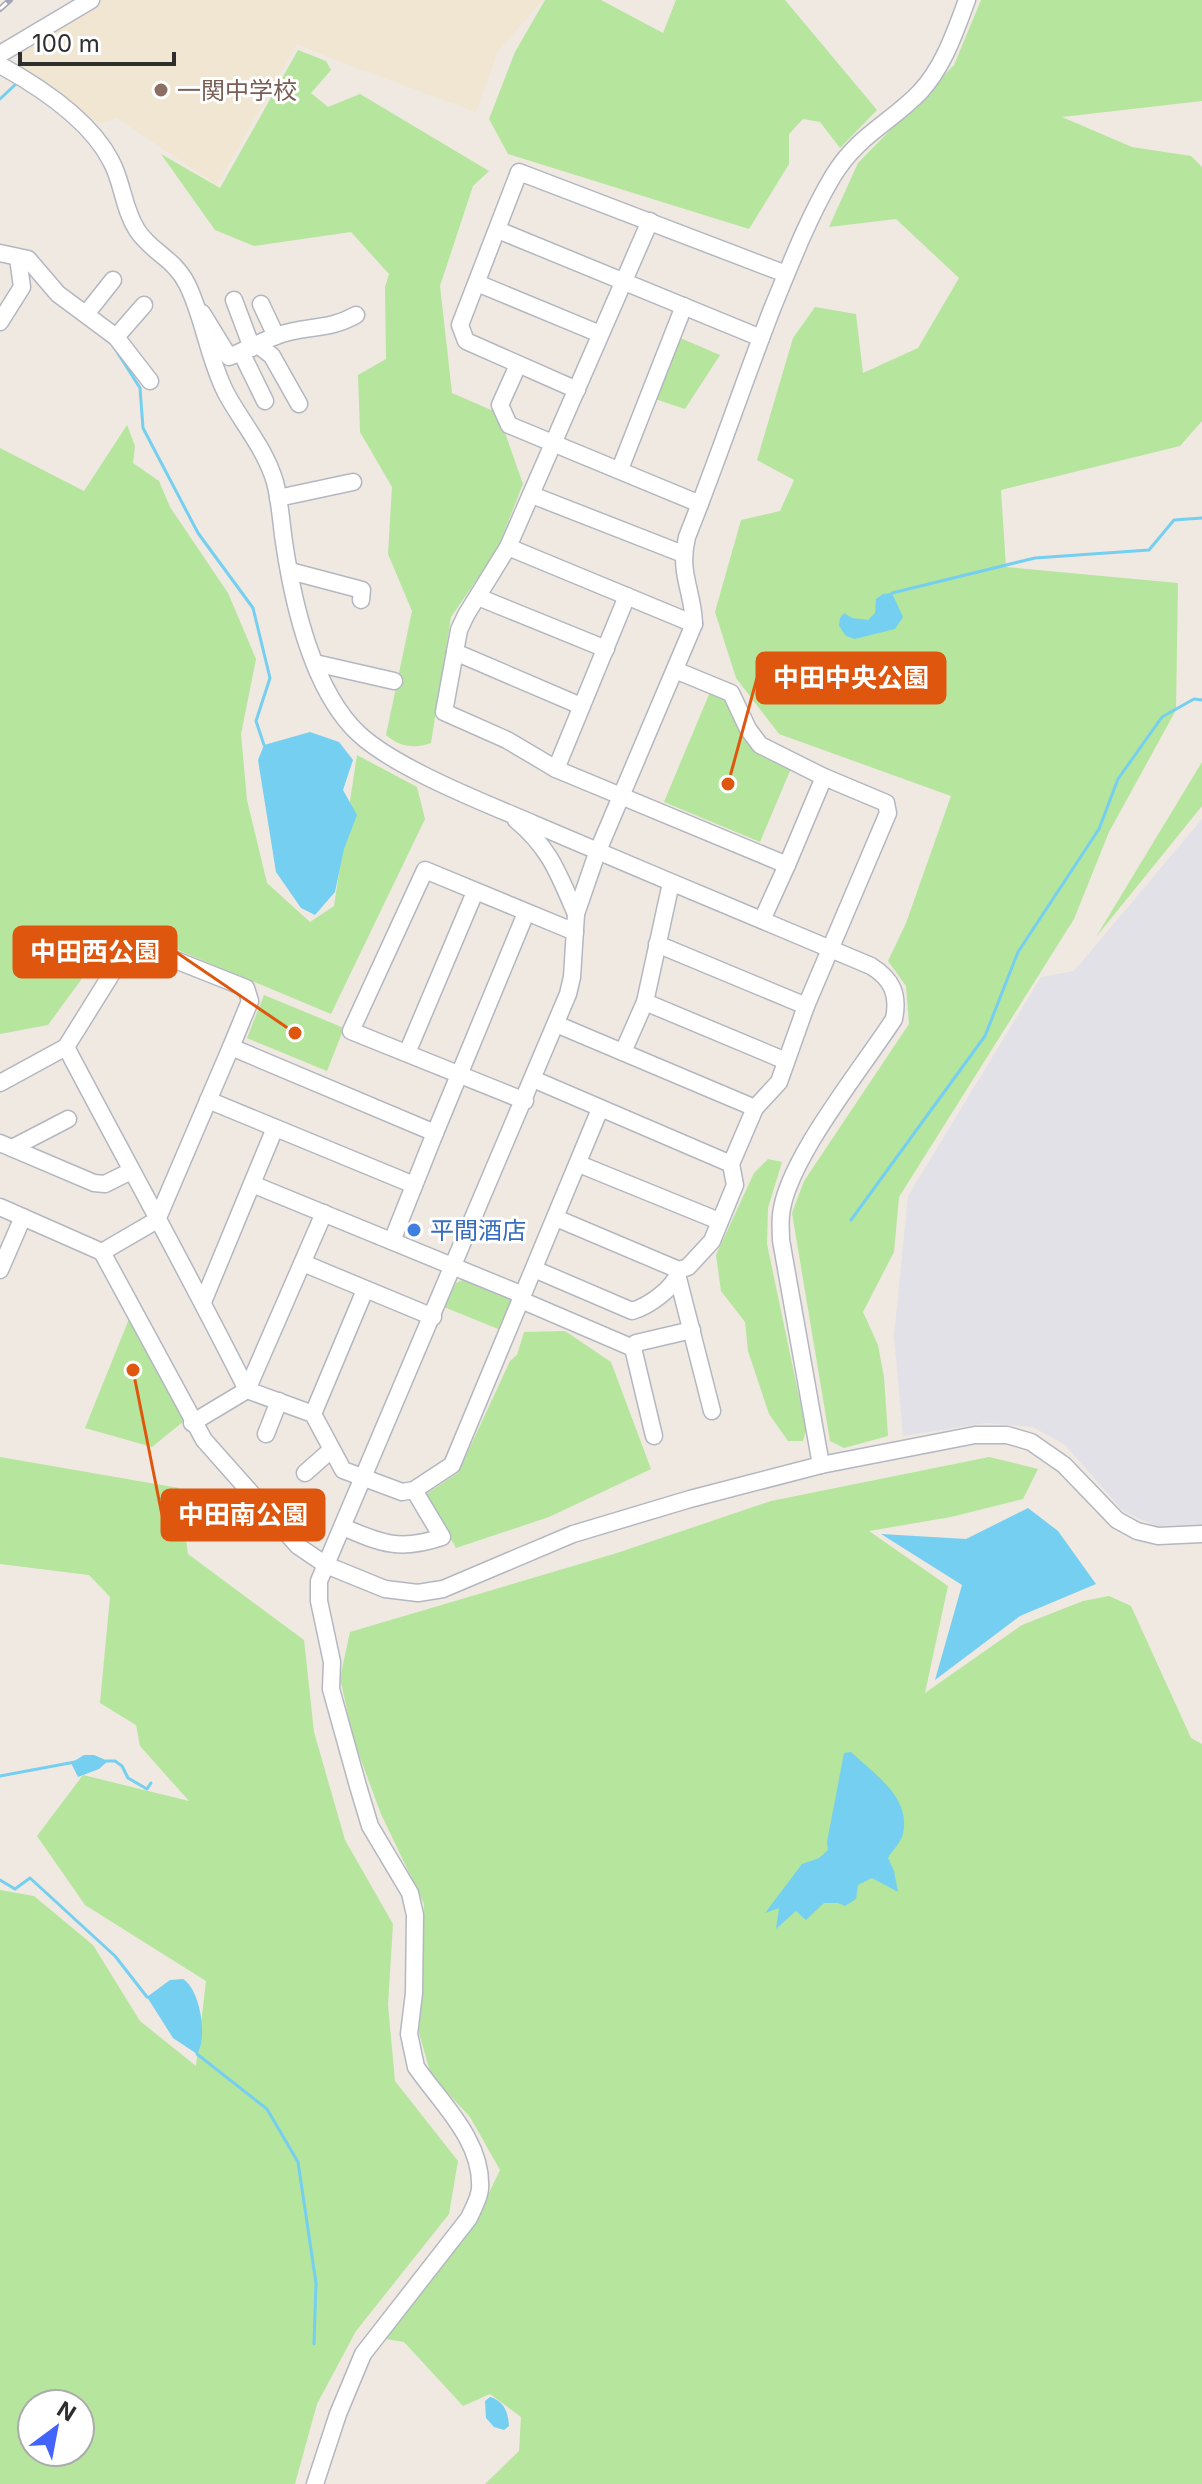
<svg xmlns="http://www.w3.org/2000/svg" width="1202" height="2484" font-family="Inter,'Noto Sans JP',sans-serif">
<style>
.industrial{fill:#e3e1e8}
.education{fill:#f0e6d1}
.green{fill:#b6e59e;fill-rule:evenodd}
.water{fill:#75cff0}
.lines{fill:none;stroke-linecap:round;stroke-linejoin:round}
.stream{stroke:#75cff0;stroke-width:3}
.minor-casing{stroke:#b4b7c1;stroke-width:19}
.minor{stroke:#fff;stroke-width:16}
.rail-casing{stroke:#a3a6b8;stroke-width:6}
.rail{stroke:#fff;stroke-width:3;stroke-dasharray:9;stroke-linecap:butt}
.education-dot{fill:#8d6e63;stroke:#fff;stroke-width:3}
.shop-dot{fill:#3f7fe0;stroke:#fff;stroke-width:3}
.labels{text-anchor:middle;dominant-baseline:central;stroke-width:6;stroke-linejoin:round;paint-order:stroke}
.education-label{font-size:24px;fill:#785e54;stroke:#fff;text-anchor:start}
.shop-label{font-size:24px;fill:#366cbe;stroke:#fff;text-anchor:start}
.leader{fill:none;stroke:#df570e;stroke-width:3}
.callout-dot{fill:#df570e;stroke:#fff;stroke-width:3}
.callout{fill:#df570e;stroke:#df570e;stroke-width:3}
.callout-label{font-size:26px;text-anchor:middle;font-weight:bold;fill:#fff}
</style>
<rect width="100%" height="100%" fill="#efe9e1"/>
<path class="industrial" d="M1202 819V1526L1198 1529 1158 1527 1123 1511 1065 1445 1033 1427 986 1423 903 1436 894 1336 908 1196 1041 977 1074 971Z"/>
<path class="education" d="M102 0H543L498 51 476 112 338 61 297 44 217 185 117 118 100 124 21 69V49Z"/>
<g class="green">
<path d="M545 0H601L663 33 676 0H785L877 110 840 148 820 122 803 119 789 134V164L749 229 508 154 489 119 515 52Z"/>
<path d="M981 0H1202V101L1062 117 1132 147 1191 156 1202 167V421L1180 446 1001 490 1006 567 1178 583 1176 710 1109 832 1074 919 899 1197 894 1252 863 1312 878 1345 884 1377 888 1436 844 1448 830 1441 792 1213 804 1181 909 1024 906 986 888 961 906 923 951 796 779 734 736 678 715 612 741 520 780 511 794 480 757 460 793 338 815 307 856 314 863 373 918 348 959 278 896 219 829 227 858 163 954 65Z"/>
<path d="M298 50 326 61 331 70 311 93 328 107 360 94 489 171 473 186 440 286 452 393 498 413 523 484 497 550 451 617 431 743C414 749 400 747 386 735L412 611 388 554 392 487 360 432 358 375 386 359 385 287 389 274 351 232 254 246 215 230 161 154 220 188Z"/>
<path d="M678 337 720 355 685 409 652 398Z"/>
<path d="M127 425 135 446 133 463 159 481 170 507 228 593 256 659 241 734 247 800 267 883 310 922 334 906 357 755 417 787 425 819 331 1014 142 935 89 969 48 1025 0 1034V448L84 491Z"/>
<path d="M710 692 723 698 751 748 792 766 760 842 664 802Z"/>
<path d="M1202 762V806L1096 937Z"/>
<path d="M264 995 344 1028 327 1071 247 1038Z"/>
<path d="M768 1159 782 1162 768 1208 767 1244 806 1430 803 1441H788L769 1414 748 1351 745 1322 721 1291 716 1255 754 1173Z"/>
<path d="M469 1277 509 1295 513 1304 503 1331 444 1307 456 1283Z"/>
<path d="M129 1319 184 1421 152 1447 85 1428Z"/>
<path d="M565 1331 611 1362 651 1469 549 1517 456 1548 426 1494 458 1473 510 1361 517 1355 524 1332Z"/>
<path d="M0 1457 179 1488 188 1554 304 1640 314 1732 345 1840 393 1924 388 2005 395 2081 458 2161 449 2214 356 2331 317 2404 295 2484H0V1890L34 1896 93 1945 140 2021 196 2066 206 1981 85 1905 37 1836 83 1775 189 1801 140 1746 136 1725 100 1703 110 1597 89 1575 0 1564ZM32 2404H80V2452H32Z"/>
<path d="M989 1457 1038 1469 1023 1499 951 1517 869 1531 948 1586 925 1693 1022 1625 1083 1601 1109 1596 1131 1606 1191 1738 1202 1744V2484H485L519 2451 521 2417 490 2394 463 2406 404 2342 386 2339 472 2228 500 2170 470 2117 431 2075 419 2033 424 1904 381 1814 354 1741 340 1678 350 1632 617 1553 771 1501Z"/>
</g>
<g class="water">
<path d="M892 593 903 617 895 629 855 639 846 636 839 626 840 618 844 613 852 618 868 620 875 613 876 599 883 594Z"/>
<path d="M310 732 339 742 353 760 343 790 357 815 344 849 335 892 315 915 301 908 276 872 258 760 264 745Z"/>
<path d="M1028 1508 1058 1531 1096 1584 1020 1616 935 1680 962 1585 881 1534 966 1539Z"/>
<path d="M851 1752C874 1774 914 1799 902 1837 900 1843 892 1851 888 1858L894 1871 898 1892 872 1878 858 1885 856 1899 845 1906 838 1903H824L806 1920 796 1911 776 1929 779 1908 765 1913 802 1864 819 1858 828 1850 827 1842 844 1753Z"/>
<path d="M84 1755H94L108 1761 99 1769 78 1777 71 1763Z"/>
<path d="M183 1979C200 1989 208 2038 197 2054L173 2038 147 1997 170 1980Z"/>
<path d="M490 2397C504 2401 508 2412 509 2426L504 2430 494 2427 486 2418 485 2401Z"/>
</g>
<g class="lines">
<g class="stream">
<path d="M0 99 17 83"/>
<path d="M104 338 112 344 140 388 143 428 198 533 253 608 270 678 256 721 264 745"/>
<path d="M892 593 1035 558 1149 550 1174 520 1202 518"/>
<path d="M851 1220 985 1036 1018 952 1099 829 1118 779 1162 717 1194 699 1202 700"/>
<path d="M106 1761H115L122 1766 128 1778 147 1789 151 1783"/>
<path d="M0 1776 75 1762"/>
<path d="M0 1880 15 1889 30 1878 115 1956 147 1997"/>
<path d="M197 2054 267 2109 298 2162 316 2283 314 2344"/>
</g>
<defs>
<g id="minor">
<path d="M0 54 91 0"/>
<path d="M0 65C40 87 90 120 111 161 123 183 123 208 137 230 151 252 174 258 187 284 204 318 208 358 226 393 242 423 265 448 275 482 280 501 281 522 284 542 293 603 313 691 359 734 397 769 485 803 534 824 646 872 759 919 871 966 892 979 899 994 894 1019 863 1067 786 1161 781 1215 780 1223 781 1232 781 1240L821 1465"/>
<path d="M650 221 508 547 466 615 459 630 444 712 507 740 556 769 787 865 824 777"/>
<path d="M498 230 761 338"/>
<path d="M0 253 28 259 58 294 116 337 150 381"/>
<path d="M477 283 600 334"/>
<path d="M234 300 252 348"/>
<path d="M261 304 276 336"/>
<path d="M202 313 229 357C245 350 260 342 276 336 304 325 328 331 356 315"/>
<path d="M86 314 113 280"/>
<path d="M0 322 22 287 18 258"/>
<path d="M116 337 144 305"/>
<path d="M258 345 272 356 299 404"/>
<path d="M241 352 265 401"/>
<path d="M518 365 500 405 509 425 700 504"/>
<path d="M577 390 466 341 460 325 519 172 786 274"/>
<path d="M620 469 684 306"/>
<path d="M532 495 683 554"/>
<path d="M278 498 353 482"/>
<path d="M508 547 694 624"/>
<path d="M290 571 362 590 361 600"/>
<path d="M478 597 606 649"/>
<path d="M455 652 581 706"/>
<path d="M315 663 394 681"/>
<path d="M556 769 627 596"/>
<path d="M516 820C550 848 559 875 576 914"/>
<path d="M762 920 787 865"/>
<path d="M657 944 806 1006"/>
<path d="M645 1002 786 1061"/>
<path d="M556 1024 755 1108"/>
<path d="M66 1047 114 970 140 946 246 988 250 1001 231 1047"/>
<path d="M623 1052 645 1002 671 883"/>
<path d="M407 1053 475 892"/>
<path d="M533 1079 731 1164"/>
<path d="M0 1083 66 1047C126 1161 189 1274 247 1390L313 1414 343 1470 402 1492 414 1490 452 1465 600 1109"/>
<path d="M208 1100 414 1185"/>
<path d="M525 1101 351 1031 425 870 575 932"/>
<path d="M0 1143 94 1183 105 1184 131 1171"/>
<path d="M12 1148 68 1119"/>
<path d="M579 1164 719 1221"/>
<path d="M252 1184 523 1295"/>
<path d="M0 1207 102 1252 204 1440 298 1546 326 1565 385 1589 418 1593 443 1589 573 1534 690 1499 821 1465 975 1435H1007L1031 1442 1064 1465 1117 1520 1137 1531 1158 1536 1202 1534"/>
<path d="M556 1218 679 1270"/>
<path d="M392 1241 435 1133"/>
<path d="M102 1252 157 1220 231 1047 435 1133 526 913"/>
<path d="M303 1263 433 1317"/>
<path d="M534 1269 632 1311C649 1306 676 1287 679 1270L688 1267 712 1241 735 1185 731 1164 755 1108 779 1082 806 1006 888 813 886 803 824 777 760 745 748 729 731 693 675 670"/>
<path d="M0 1270 23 1217"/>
<path d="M678 1278 712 1411"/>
<path d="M521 1300 633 1348"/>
<path d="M203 1302 275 1128"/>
<path d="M313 1414 365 1290"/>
<path d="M192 1423 247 1390 324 1213"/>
<path d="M266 1434 279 1401"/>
<path d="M654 1436 633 1348 636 1343 692 1330"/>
<path d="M305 1473 331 1450"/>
<path d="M343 1527C382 1544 401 1551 442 1537L414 1490"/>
<path d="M315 2484 338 2414 363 2354 469 2218C473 2209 479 2199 480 2189 483 2141 441 2103 416 2067L409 2034 414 1993 415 1915 410 1893 370 1826 358 1786 331 1689 332 1662 319 1601V1581L568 994 572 977 576 914 597 853 694 624C693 590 678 574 687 537 717 462 743 384 772 309 791 263 808 218 833 176 858 135 889 124 920 92 944 66 955 32 967 0"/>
</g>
</defs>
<use href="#minor" class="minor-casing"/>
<use href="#minor" class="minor"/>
<defs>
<path id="rail" d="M0 9 10 0"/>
</defs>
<use href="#rail" class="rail-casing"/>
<use href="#rail" class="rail"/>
</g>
<circle class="education-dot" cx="161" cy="90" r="8"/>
<circle class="shop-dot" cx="414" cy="1230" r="8"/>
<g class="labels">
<g class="education-label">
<text x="177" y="90">一関中学校</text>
</g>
<g class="shop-label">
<text x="430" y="1230">平間酒店</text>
</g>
</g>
<path class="leader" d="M728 784L757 678M295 1033L176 952M133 1370L162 1515"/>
<g class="callout-dot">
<circle cx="728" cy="784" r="8"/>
<circle cx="295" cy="1033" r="8"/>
<circle cx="133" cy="1370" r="8"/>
</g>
<g class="callout">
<rect x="757" y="653" width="188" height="50" rx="8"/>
<rect x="14" y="927" width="162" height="50" rx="8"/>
<rect x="162" y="1490" width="162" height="50" rx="8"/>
</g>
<g class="callout-label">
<text x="851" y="687">中田中央公園</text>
<text x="95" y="961">中田西公園</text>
<text x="243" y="1524">中田南公園</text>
</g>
<g transform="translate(56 2428) rotate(32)"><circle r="38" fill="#ffffff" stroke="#ababab" stroke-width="2"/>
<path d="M0-6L14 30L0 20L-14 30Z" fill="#4264fb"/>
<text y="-12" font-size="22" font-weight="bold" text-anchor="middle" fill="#2e2e2e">N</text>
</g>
<path d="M20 52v12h154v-12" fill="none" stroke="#2e2e2e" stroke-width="4"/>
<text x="32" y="52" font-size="24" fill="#2e2e2e" stroke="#ffffff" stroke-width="6" paint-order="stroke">100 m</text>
</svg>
